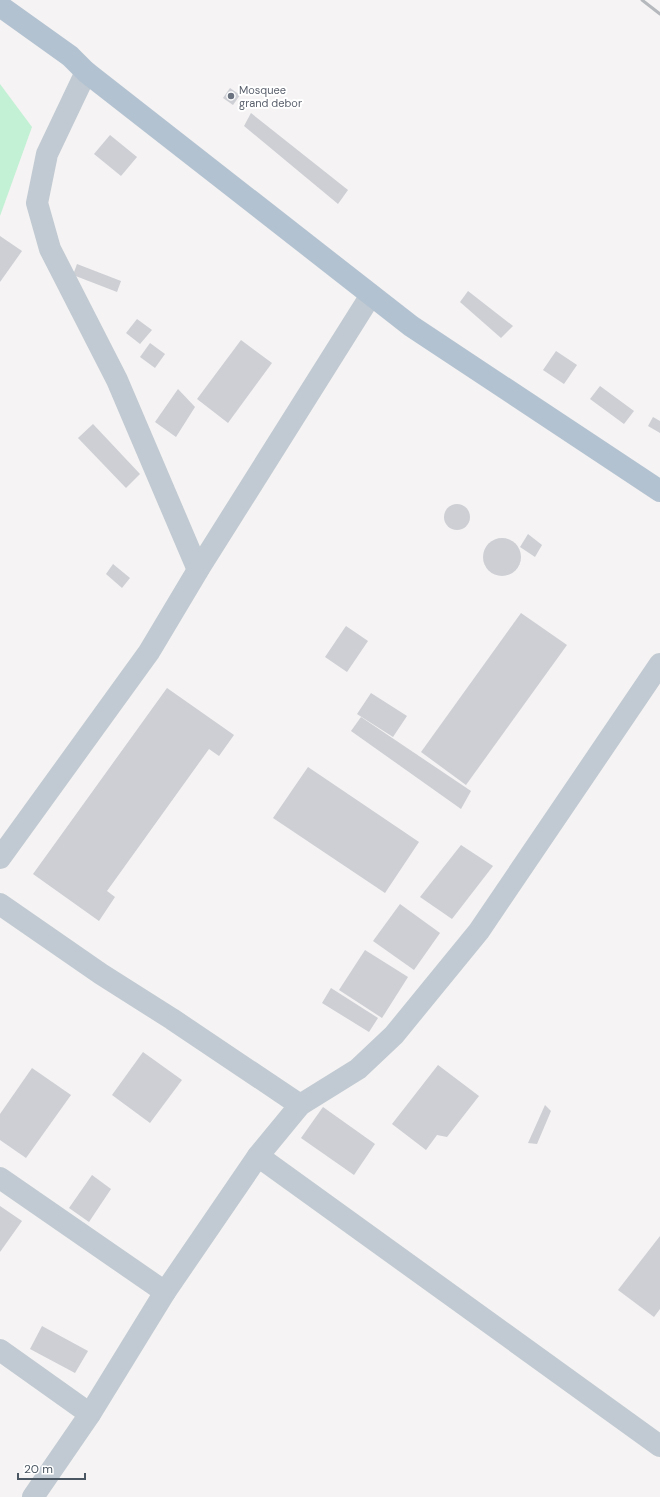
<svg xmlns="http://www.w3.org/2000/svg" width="660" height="1497" font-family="'DM Sans',sans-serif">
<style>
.green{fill:#c3f1d5}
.building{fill:#cdcfd5}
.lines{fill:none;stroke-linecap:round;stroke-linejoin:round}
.minor{stroke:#c1cad2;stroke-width:22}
.major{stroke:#b3c2d1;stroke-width:22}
.rail{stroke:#b5b8bd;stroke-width:3}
.worship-dot{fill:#6b7280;stroke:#fff;stroke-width:1.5}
.labels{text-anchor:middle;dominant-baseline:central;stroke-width:4;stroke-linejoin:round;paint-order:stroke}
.worship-label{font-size:11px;fill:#5b616d;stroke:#fff;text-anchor:start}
</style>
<rect width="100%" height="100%" fill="#f5f3f3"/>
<path class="green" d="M0 84 32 127 0 216Z"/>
<g class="building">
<path d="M230 88 240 95 233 105 223 98Z"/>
<path d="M251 113 348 190 338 204 244 126Z"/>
<path d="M110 135 137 157 121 176 94 154Z"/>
<path d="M0 236 22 251 0 282Z"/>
<path d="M77 264 121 281 117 292 73 275Z"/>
<path d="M468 291 513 326 501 338 460 302Z"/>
<path d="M137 319 152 330 140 344 126 333Z"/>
<path d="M241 340 272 363 228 423 197 399Z"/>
<path d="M150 343 165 354 155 368 140 357Z"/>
<path d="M556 351 577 365 564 384 543 370Z"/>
<path d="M600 386 634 411 624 424 590 399Z"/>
<path d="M178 389 195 407 176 437 155 422Z"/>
<path d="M653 417 660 421V433L648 426Z"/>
<path d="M93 424 140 474 126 488 78 438Z"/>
<circle cx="457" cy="517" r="13"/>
<path d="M528 534 542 545 535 557 520 547Z"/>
<circle cx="502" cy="557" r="19"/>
<path d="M113 564 130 578 122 588 106 574Z"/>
<path d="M521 613 567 645 466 785 421 752Z"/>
<path d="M346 626 368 641 347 672 325 657Z"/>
<path d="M167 688 234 735 219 756 209 749 107 891 115 897 99 921 33 874Z"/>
<path d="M371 693 407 716 393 737 357 714Z"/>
<path d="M361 717 471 791 461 809 351 731Z"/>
<path d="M308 767 419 842 385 893 273 818Z"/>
<path d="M461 845 493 866 452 919 420 897Z"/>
<path d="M400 904 440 933 414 970 373 941Z"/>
<path d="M365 950 408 977 382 1018 339 990Z"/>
<path d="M331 988 378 1018 369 1032 322 1003Z"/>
<path d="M143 1052 182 1080 150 1123 112 1095Z"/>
<path d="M438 1065 479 1096 447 1137 437 1135 426 1150 392 1124Z"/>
<path d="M32 1068 71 1095 26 1158 0 1140V1114Z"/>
<path d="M545 1105 551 1111 537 1144 528 1143Z"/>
<path d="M323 1107 375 1144 354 1175 301 1138Z"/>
<path d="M92 1175 111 1189 89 1222 69 1208Z"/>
<path d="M0 1206 22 1221 0 1252Z"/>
<path d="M660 1236V1309L654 1317 618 1290Z"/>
<path d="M42 1326 88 1351 75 1373 30 1349Z"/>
</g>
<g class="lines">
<g class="minor">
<path d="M86 72 47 154 37 203 50 249 117 380 198 570"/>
<path d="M660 664 479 931 394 1035 358 1069 300 1105 258 1156 660 1446"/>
<path d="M0 858 149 652 198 570 371 295"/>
<path d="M0 904 101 974 172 1019 300 1105"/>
<path d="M0 1178 165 1292"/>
<path d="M0 1350 90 1414"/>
<path d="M33 1497 90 1414 165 1292 258 1156"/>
</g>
<path class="major" d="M0 6 70 56 86 72 411 326 660 491"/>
<path class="rail" d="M642 0 660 14"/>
</g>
<circle class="worship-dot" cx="231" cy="96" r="4"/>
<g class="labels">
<g class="worship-label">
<text x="239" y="90">Mosquee<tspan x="239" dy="13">grand debor</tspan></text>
</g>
</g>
<path d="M18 1473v6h67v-6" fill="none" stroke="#4a5661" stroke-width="2"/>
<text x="24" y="1473" font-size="12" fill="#4a5661" stroke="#ffffff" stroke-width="3" paint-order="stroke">20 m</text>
</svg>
